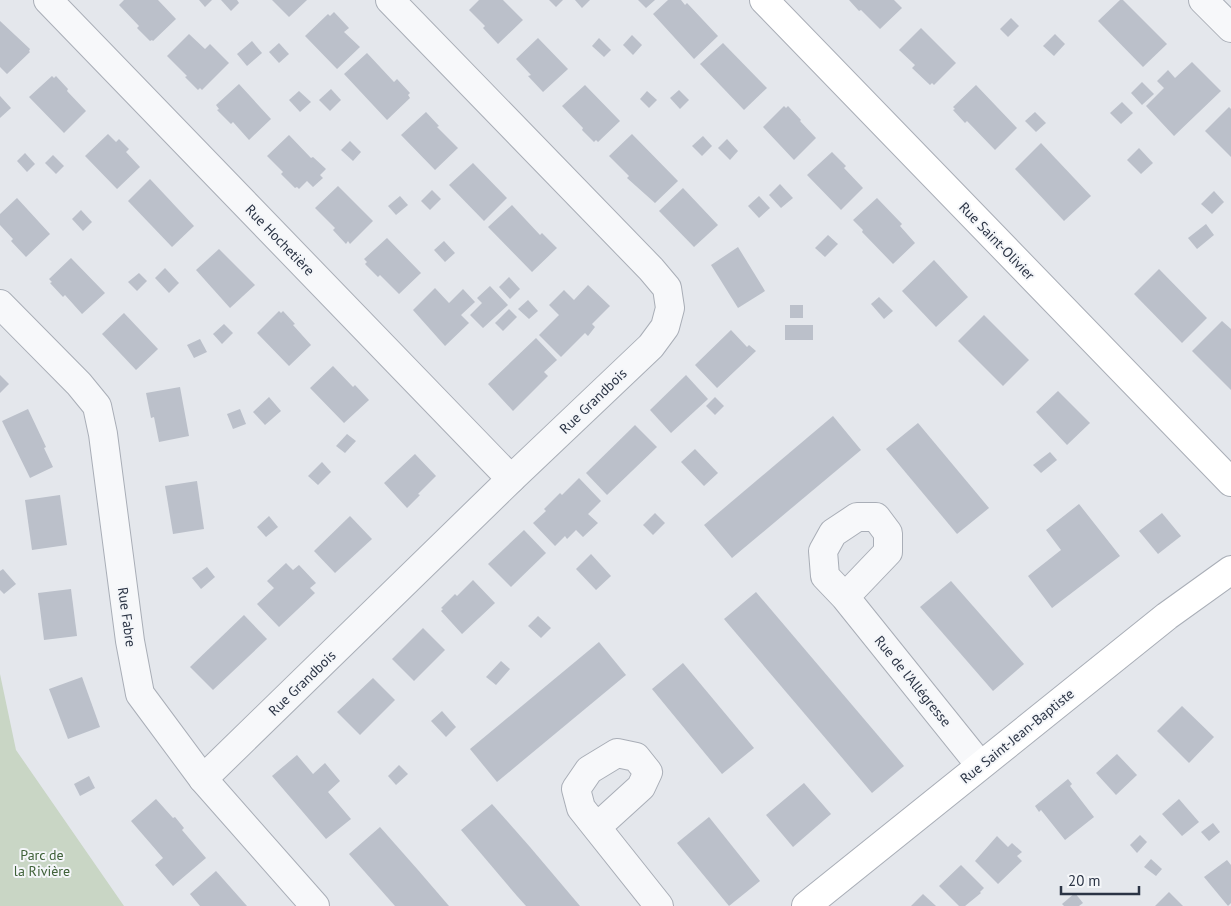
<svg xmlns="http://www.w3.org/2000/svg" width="1231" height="906" font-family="'PT Sans',sans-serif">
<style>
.green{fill:#c9d6c5}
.building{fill:#bbc0ca}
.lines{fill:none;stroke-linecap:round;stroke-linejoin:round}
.street-casing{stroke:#a9aeb7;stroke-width:30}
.secondary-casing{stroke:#a9aeb7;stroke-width:30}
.street{stroke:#f7f8fa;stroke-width:28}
.secondary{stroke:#fff;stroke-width:28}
.labels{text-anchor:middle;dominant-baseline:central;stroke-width:4;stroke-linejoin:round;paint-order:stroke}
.street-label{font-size:14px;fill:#2b3445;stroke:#f4f6f9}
.park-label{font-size:14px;fill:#3f6138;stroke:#f4f6f9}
</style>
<rect width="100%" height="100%" fill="#e4e7ec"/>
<path class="green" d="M0 674 16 750 124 906H0Z"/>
<g class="building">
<path d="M124 0H158L176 19 153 41 152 40 150 41 137 28 139 26 119 5Z"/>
<path d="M199 0H212L205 7Z"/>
<path d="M221 0H237L239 3 231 11Z"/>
<path d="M272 0H307L289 17Z"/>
<path d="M479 0H503L523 20 498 44 483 28 485 26 469 10Z"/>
<path d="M549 0H563L556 7Z"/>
<path d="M575 0H590L582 8Z"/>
<path d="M638 0H655L646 8Z"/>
<path d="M668 0H681L685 5 687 3 718 36 694 59 653 14Z"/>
<path d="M849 0H894L902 8 880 29 861 10 859 11Z"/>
<path d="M1120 0H1123L1167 44 1143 67 1098 21Z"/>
<path d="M334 12 349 28 344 32 360 47 337 69 305 36 328 14 330 16Z"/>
<path d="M1011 18 1019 26 1008 37 1000 29Z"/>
<path d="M0 21 30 49 29 51 30 52 7 74 0 67Z"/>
<path d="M921 28 956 63 934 85 932 83 930 85 912 68 915 65 899 50Z"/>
<path d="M189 34 205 49 210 44 229 63 202 90 200 88 198 90 185 77 187 76 167 56Z"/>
<path d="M1055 34 1065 44 1054 56 1043 46Z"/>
<path d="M632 35 642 45 633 55 623 45Z"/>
<path d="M538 38 568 69 543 92 528 76 531 75 516 59Z"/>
<path d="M599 38 611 50 604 57 592 46Z"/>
<path d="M252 41 262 53 247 66 237 54Z"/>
<path d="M279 43 289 54 279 63 269 52Z"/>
<path d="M723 43 767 88 744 110 700 64Z"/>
<path d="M367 53 394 82 397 79 410 93 408 95 410 98 387 120 344 74Z"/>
<path d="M1192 62 1221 91 1174 136 1146 106 1164 88 1157 81 1168 70 1175 78Z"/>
<path d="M52 76 54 78 56 76 68 89 67 91 86 111 64 133 29 97Z"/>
<path d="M1142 82 1154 94 1142 105 1131 93Z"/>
<path d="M239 84 271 119 249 140 233 122 231 124 217 110 219 109 216 105Z"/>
<path d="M585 85 620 121 598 142 596 140 594 142 582 130 583 128 562 106Z"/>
<path d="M976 85 1017 128 995 150 967 121 965 123 953 110 955 109 953 107Z"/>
<path d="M331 89 341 100 330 111 319 100Z"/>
<path d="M679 90 689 100 680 109 670 98Z"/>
<path d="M299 91 311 102 300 112 289 100Z"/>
<path d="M647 91 657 100 649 108 640 99Z"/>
<path d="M0 96 11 108 0 118Z"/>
<path d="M1122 102 1133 113 1121 124 1110 113Z"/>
<path d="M784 106 786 108 788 106 801 120 800 121 816 138 794 160 763 127Z"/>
<path d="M1229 107 1231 109V157L1205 131Z"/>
<path d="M426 112 439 126 437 127 458 148 435 170 401 135Z"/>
<path d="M1035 112 1046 123 1036 132 1025 121Z"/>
<path d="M108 134 116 142 119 139 129 149 126 152 140 167 117 189 85 156Z"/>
<path d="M632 134 678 181 655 203 627 178 629 176 609 156Z"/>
<path d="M289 135 311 158 313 157 326 169 320 175 323 178 313 187 307 181 299 189 297 187 295 188 281 174 283 172 267 156Z"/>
<path d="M703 136 712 146 702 156 692 146Z"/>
<path d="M727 139 738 151 730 160 718 148Z"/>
<path d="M350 141 361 152 353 161 341 150Z"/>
<path d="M1041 143 1091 196 1064 221 1015 169Z"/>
<path d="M1139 148 1153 163 1141 174 1127 160Z"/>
<path d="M832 152 846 166 844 168 863 188 841 210 807 175Z"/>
<path d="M25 153 35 164 27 172 17 161Z"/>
<path d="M53 155 64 166 56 174 45 163Z"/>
<path d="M473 163 507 198 484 221 449 185Z"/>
<path d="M150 179 194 226 172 247 128 201Z"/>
<path d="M780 184 793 198 781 208 769 195Z"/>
<path d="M338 186 373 221 350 244 348 241 346 244 333 230 335 228 315 208Z"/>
<path d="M683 188 718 225 694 247 659 211Z"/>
<path d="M432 190 441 199 430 210 421 201Z"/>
<path d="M1214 191 1224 202 1212 214 1201 204Z"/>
<path d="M400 196 408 205 396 215 388 206Z"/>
<path d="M759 196 770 208 759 218 748 206Z"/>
<path d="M17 198 50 234 26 257 11 241 13 239 0 225V214Z"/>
<path d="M877 198 902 224 900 226 915 243 893 264 862 232 863 230 853 220Z"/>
<path d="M512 205 540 235 542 233 557 248 532 272 488 227Z"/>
<path d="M81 210 92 222 83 231 72 219Z"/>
<path d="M1206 224 1214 235 1197 249 1188 238Z"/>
<path d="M828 235 838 244 825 257 815 248Z"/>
<path d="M387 238 421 273 399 294 380 275 378 277 365 264 367 262 364 259Z"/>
<path d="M444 241 455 253 445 262 434 250Z"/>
<path d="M738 247 765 291 738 308 711 265Z"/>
<path d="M219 249 255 285 230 308 196 270Z"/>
<path d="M71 258 105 293 82 314 65 295 63 297 50 283 52 282 49 279Z"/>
<path d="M934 260 968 297 936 327 902 291Z"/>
<path d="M165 268 179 283 169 293 155 278Z"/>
<path d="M1159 269 1207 318 1182 343 1134 294Z"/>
<path d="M139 273 147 281 137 291 128 282Z"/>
<path d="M509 277 520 289 510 299 499 287Z"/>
<path d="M588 285 610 306 592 324 595 327 588 336 585 333 561 357 539 335 559 315 549 305 564 290 574 300Z"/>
<path d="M490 286 508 305 483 328 470 315 482 303 477 298Z"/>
<path d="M435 288 449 303 463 289 475 302 461 315 469 323 445 346 413 310Z"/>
<path d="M879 297 893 311 884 319 871 304Z"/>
<path d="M528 300 538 311 529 319 518 309Z"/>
<rect x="790" y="305" width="13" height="13"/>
<path d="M509 309 517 317 503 331 495 323Z"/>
<path d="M279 311 281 313 283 311 295 324 293 325 311 345 289 366 257 333Z"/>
<path d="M124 313 158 349 136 370 102 334Z"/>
<path d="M984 315 1029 360 1003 386 958 341Z"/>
<path d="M1222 321 1231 329V390L1192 351Z"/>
<path d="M224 324 233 333 222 344 213 334Z"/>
<rect x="785" y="325" width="28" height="15"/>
<path d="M731 330 747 347 749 345 756 351 717 388 695 365Z"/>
<path d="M536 338 557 360 544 372 548 376 513 411 488 384Z"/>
<path d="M200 339 207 352 194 358 187 345Z"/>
<path d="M333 366 353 387 355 385 369 400 344 423 310 388Z"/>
<path d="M0 375 9 384 0 393Z"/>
<path d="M686 375 708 399 671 433 650 410Z"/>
<path d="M180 387 189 436 159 442 154 417 151 418 146 393Z"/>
<path d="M1058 391 1090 423 1067 445 1036 412Z"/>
<path d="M269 397 281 411 265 425 253 412Z"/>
<path d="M715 397 724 406 715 415 706 406Z"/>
<path d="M28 409 46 447 44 448 53 467 30 478 2 421Z"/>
<path d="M240 409 246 424 233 429 227 414Z"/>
<path d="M833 416 861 450 732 558 704 525Z"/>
<path d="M918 423 989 508 957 534 886 449Z"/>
<path d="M635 425 657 447 607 495 586 473Z"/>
<path d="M347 434 356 441 345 453 336 446Z"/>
<path d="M695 449 718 473 704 486 681 462Z"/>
<path d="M1050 452 1057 460 1041 473 1033 465Z"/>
<path d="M415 454 436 476 418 494 420 495 407 508 384 483Z"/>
<path d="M322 462 331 472 318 485 308 476Z"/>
<path d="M579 478 601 501 588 514 598 523 583 537 576 530 567 539 565 536 555 546 533 523 546 511 544 509 560 493 562 495Z"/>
<path d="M197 481 204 529 173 534 165 486Z"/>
<path d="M60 495 67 545 32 550 25 500Z"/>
<path d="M1079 504 1120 556 1052 608 1028 576 1061 550 1046 530Z"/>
<path d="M655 513 665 523 653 535 643 525Z"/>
<path d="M1162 513 1181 536 1158 554 1139 531Z"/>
<path d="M269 516 278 527 266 537 257 527Z"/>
<path d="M350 516 372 539 335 573 314 551Z"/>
<path d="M524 530 546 553 511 587 488 564Z"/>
<path d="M591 554 611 576 596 590 576 569Z"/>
<path d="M286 563 293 570 299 565 316 583 310 588 315 593 279 627 257 604 274 588 267 581Z"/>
<path d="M207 567 215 577 201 589 192 578Z"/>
<path d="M3 569 16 584 4 594 0 590V571Z"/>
<path d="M473 580 495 603 462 634 441 611 443 609 441 608 455 594 457 596Z"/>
<path d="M951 581 1024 664 993 691 920 607Z"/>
<path d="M71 589 77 636 44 640 38 593Z"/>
<path d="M756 592 904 766 872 793 724 619Z"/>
<path d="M244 615 267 639 213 690 190 667Z"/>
<path d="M538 616 551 628 541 638 528 626Z"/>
<path d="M423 628 445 650 414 681 392 659Z"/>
<path d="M599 642 626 675 497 782 470 749Z"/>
<path d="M501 661 510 669 496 685 486 677Z"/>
<path d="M683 663 754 748 722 774 652 689Z"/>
<path d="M82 677 100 727 68 739 49 689Z"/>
<path d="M373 678 395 700 360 735 337 712Z"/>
<path d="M1182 706 1214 737 1189 763 1157 731Z"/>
<path d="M442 711 456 727 446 737 431 721Z"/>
<path d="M1117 754 1137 775 1116 795 1096 773Z"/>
<path d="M297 755 313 774 325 763 340 781 328 792 351 819 326 839 272 776Z"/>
<path d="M399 765 408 774 396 785 388 776Z"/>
<path d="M89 776 95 788 80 796 74 784Z"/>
<path d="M1068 779 1072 784 1070 786 1094 817 1065 840 1041 810 1039 812 1035 806Z"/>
<path d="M804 783 831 814 793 847 766 815Z"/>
<path d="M156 799 173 818 175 817 184 828 182 830 206 858 173 886 155 865 163 858 131 821Z"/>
<path d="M1179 799 1199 822 1182 836 1162 814Z"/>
<path d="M492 804 530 847 580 906H526L517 896 461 830Z"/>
<path d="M709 817 760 881 729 906 677 843Z"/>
<path d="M1213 823 1220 832 1209 841 1201 832Z"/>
<path d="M380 827 418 870 449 906H395L349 854Z"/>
<path d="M1140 835 1147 842 1137 853 1130 845Z"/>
<path d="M997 836 1008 847 1012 843 1022 852 1017 856 1022 861 998 884 975 861Z"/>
<path d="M1151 859 1162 869 1156 876 1144 867Z"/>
<path d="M1227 860 1231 865V903L1228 906 1204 877Z"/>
<path d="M961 865 984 888 980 892 981 893 965 906H959L939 886Z"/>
<path d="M216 871 247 906H200L190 894Z"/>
<path d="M1169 892 1183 906H1155Z"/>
<path d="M1075 893 1083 903 1079 906H1064L1062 904Z"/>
<path d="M923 894 936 906H911Z"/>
</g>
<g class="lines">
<defs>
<g id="street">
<path d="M48 0 511 479"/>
<path d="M1203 0 1231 28"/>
<path d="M0 304 79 384 97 406 103 434 130 641 140 694 203 779 315 906"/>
<path d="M845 597 888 552V533L876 517H857L833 533 823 551 825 576 845 597 980 765"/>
<path d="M203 779 511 479 651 346 665 327 670 308 667 288 651 269 390 0"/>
<path d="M597 827 641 787 648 772 636 757 617 753 589 770 576 789 581 808 659 906"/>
</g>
<g id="secondary">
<path d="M764 0 1231 482"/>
<path d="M806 906 1167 616 1231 570"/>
</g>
</defs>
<use href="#street" class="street-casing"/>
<use href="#secondary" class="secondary-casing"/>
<use href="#street" class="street"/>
<use href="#secondary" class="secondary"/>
</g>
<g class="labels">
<g class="street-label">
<text transform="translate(280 240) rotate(46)">Rue Hochetière</text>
<text transform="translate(997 241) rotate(46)">Rue Saint-Olivier</text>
<text transform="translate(593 401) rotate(-44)">Rue Grandbois</text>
<text transform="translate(127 617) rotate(82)">Rue Fabre</text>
<text transform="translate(913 681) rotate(51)">Rue de l'Allégresse</text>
<text transform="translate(302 683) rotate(-44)">Rue Grandbois</text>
<text transform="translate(1017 736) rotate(-39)">Rue Saint-Jean-Baptiste</text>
</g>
<g class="park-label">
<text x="42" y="855">Parc de<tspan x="42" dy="16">la Rivière</tspan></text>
</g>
</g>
<path d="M1061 886v8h78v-8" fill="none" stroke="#2b3445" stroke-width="2.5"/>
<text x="1068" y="886" font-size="15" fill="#2b3445" stroke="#f4f6f9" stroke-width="4" paint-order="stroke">20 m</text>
</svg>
